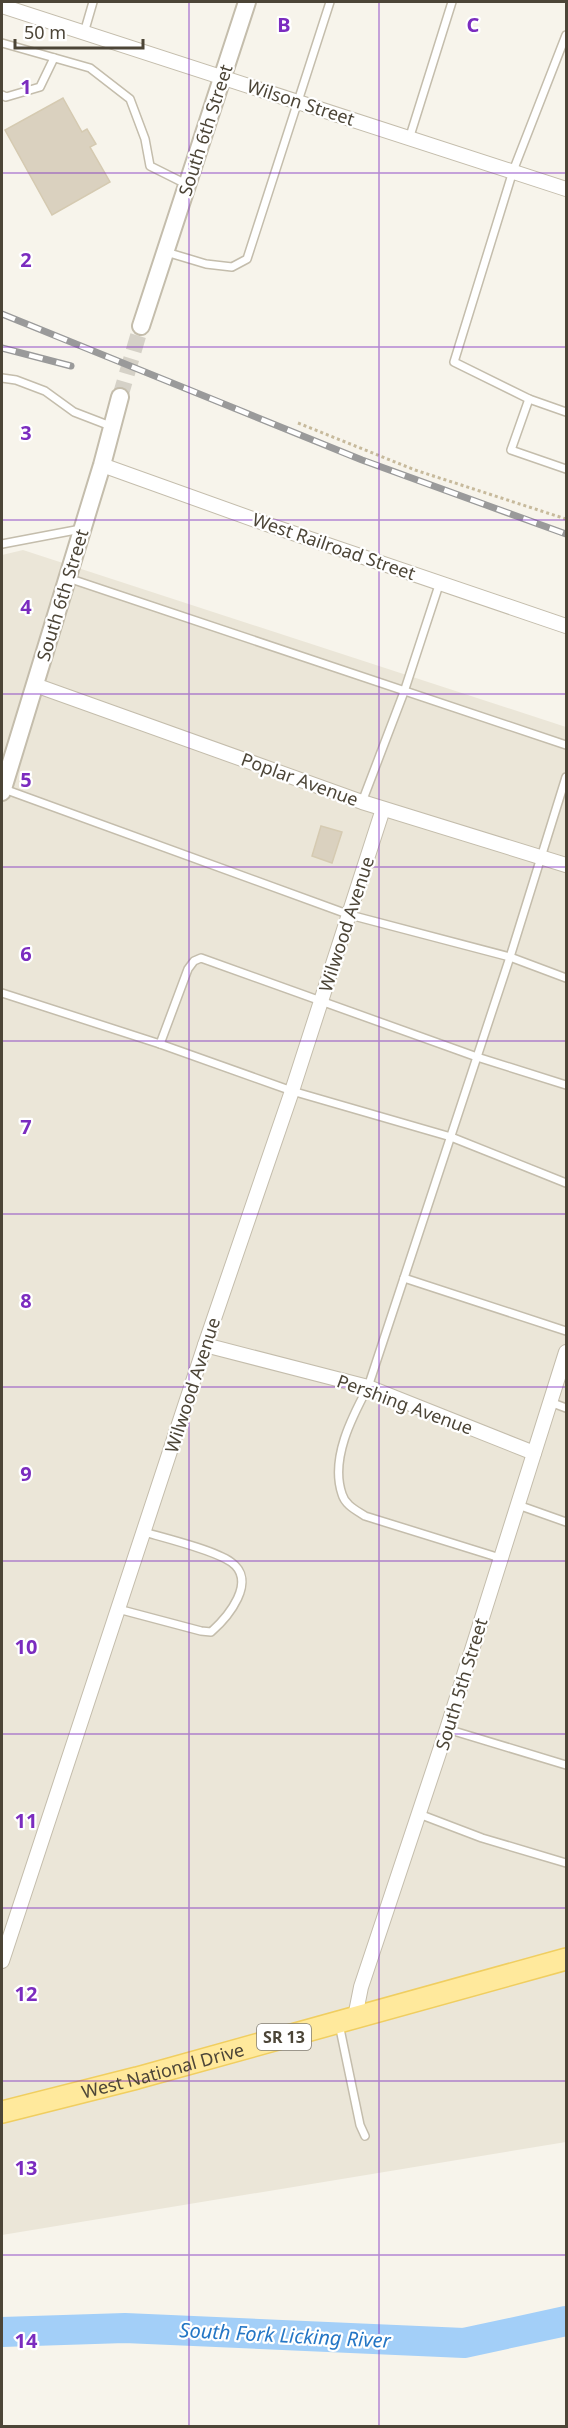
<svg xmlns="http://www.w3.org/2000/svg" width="568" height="2428" font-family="'Noto Sans',sans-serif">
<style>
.residential{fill:#ebe6d8}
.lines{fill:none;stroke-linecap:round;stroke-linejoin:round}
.river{stroke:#a3cff8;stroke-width:30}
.building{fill:#dad1bf;stroke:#d5cab1;stroke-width:1.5}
.tertiary-tunnel{stroke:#d5d1c7;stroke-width:16;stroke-dasharray:16 8;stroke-linecap:butt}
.service-casing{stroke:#c4bdac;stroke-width:10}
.minor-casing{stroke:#c4bdac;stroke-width:16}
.tertiary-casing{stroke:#c4bdac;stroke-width:20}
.primary-casing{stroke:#f0ce60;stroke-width:24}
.path{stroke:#c7ba9c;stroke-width:3;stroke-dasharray:3 3;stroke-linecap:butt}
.service{stroke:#fff;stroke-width:7}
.minor{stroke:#fff;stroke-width:14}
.tertiary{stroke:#fff;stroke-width:16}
.primary{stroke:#ffe99c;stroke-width:21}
.rail-casing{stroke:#9a9a9a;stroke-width:7}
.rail{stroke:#fff;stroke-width:4.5;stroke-dasharray:14;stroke-linecap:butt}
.grid{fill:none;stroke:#7b2cbf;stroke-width:1.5;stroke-opacity:0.55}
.labels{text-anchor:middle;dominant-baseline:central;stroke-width:4.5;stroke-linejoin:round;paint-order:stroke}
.shield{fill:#fff;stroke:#827d73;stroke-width:1.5}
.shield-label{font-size:16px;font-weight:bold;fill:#4c4537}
.street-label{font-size:18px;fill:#4c4537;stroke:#fff}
.water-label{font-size:20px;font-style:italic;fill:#2476c5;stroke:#fff}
.grid-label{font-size:20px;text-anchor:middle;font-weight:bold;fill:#7b2cbf;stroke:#fff;stroke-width:4.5;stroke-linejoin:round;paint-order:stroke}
</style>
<rect width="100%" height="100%" fill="#f7f4eb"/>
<path class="residential" d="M23 550 566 727V2142L2 2235V555Z"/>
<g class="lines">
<path class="river" d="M2 2332 125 2328 464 2343 566 2321"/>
</g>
<g class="building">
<path d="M63 98 82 132 87 129 96 144 90 147 110 182 52 215 5 130Z"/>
<path d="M321 826 342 832 332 863 312 856Z"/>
</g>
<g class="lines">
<path class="tertiary-tunnel" d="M120 397 141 326"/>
<defs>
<g id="service">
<path d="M84 33 93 2"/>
<path d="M2 43 90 68 130 99 145 139 150 166 186 184"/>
<path d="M2 95 6 97 40 87 54 58"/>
<path d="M410 136 452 2"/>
<path d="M166 252 206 264 232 267 247 259 330 2"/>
<path d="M2 378 16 380 45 391 74 412 113 427"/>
<path d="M529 399 454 362 513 171 566 35"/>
<path d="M566 412 529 399 511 450 566 469"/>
<path d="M2 544 81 529"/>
<path d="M68 578 566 745"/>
<path d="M4 789 350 915 510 957 566 978"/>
<path d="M362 802 404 692 440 582"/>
<path d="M2 993 160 1044 292 1091 451 1137 566 1183"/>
<path d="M160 1044 188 969 194 961 201 958 477 1057 566 1085"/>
<path d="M404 1278 566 1331"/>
<path d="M550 1402 566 1408"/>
<path d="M518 1505 566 1522"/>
<path d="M500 1558 365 1516C356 1510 345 1505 342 1494 330 1459 352 1417 368 1387L510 957 566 777"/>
<path d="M118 1609 201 1631 211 1632C228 1617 258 1581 231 1562 214 1550 165 1538 144 1532"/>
<path d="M447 1729 566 1765"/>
<path d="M419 1814 482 1838 566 1863"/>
<path d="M339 2024 360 2125 365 2136"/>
</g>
<g id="minor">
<path d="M2 6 566 189"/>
<path d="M102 465 275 527 566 626"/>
<path d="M35 685 362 802 566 865"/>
<path d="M205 1345 368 1387 534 1453"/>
<path d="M2 1961 205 1345 292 1091 383 809"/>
<path d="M355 2017 361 1987 447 1729 566 1352"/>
</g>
<g id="tertiary">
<path d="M141 326 247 2"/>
<path d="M2 792 102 465 120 397"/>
</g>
<g id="primary">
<path id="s1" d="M2 2112 137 2078 566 1959"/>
</g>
</defs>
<use href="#service" class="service-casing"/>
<use href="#minor" class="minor-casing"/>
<use href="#tertiary" class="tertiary-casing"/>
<use href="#primary" class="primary-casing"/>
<path class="path" d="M298 423 415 470 566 519"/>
<use href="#service" class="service"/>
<use href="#minor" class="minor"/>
<use href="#tertiary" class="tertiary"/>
<use href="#primary" class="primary"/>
<defs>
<g id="rail">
<path d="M2 314 362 460 566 534"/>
<path d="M2 348 71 366"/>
</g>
</defs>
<use href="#rail" class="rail-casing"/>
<use href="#rail" class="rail"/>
</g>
<path class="grid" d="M189 2V2426M379 2V2426M2 173H566M2 347H566M2 520H566M2 694H566M2 867H566M2 1041H566M2 1214H566M2 1387H566M2 1561H566M2 1734H566M2 1908H566M2 2081H566M2 2255H566"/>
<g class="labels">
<rect class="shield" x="257" y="2024" width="54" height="26" rx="4.5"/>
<g class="shield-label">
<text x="284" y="2037">SR 13</text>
</g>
<g class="street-label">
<text transform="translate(301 102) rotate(18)">Wilson Street</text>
<text transform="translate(205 130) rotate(-72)">South 6th Street</text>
<text transform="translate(334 546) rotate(19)">West Railroad Street</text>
<text transform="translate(62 595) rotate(-73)">South 6th Street</text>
<text transform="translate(300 779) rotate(20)">Poplar Avenue</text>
<text transform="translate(346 924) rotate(-72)">Wilwood Avenue</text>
<text transform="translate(192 1385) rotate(-72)">Wilwood Avenue</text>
<text transform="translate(405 1404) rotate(20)">Pershing Avenue</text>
<text transform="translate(461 1684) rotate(-73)">South 5th Street</text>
<text stroke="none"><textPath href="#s1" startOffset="166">West National Drive</textPath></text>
</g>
<g class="water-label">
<text transform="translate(285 2335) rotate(3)">South Fork Licking River</text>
</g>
</g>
<g class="grid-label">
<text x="284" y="32">B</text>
<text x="473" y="32">C</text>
<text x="26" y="94">1</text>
<text x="26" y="267">2</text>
<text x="26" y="440">3</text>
<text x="26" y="614">4</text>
<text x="26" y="787">5</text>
<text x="26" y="961">6</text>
<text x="26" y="1134">7</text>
<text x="26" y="1308">8</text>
<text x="26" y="1481">9</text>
<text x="26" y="1654">10</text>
<text x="26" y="1828">11</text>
<text x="26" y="2001">12</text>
<text x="26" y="2175">13</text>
<text x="26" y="2348">14</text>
</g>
<rect width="568" height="2428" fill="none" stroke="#4c4537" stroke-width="6"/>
<path d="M15 39v9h128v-9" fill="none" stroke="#4c4537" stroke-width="3"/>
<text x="24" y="39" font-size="18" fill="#4c4537" stroke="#ffffff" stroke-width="4.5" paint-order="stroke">50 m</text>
</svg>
